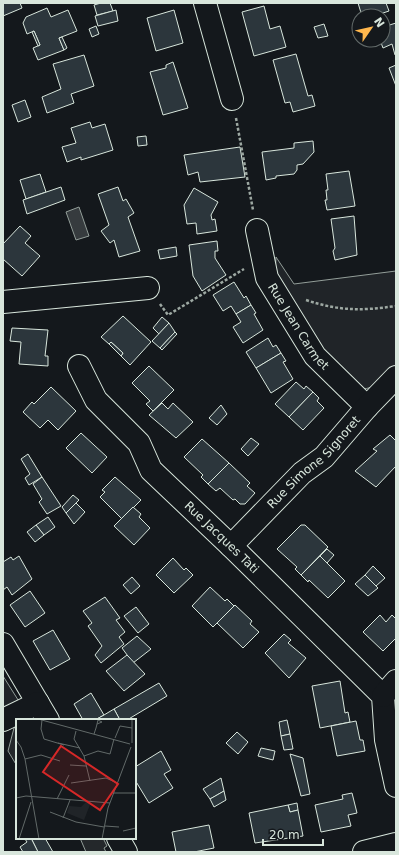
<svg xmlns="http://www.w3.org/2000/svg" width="399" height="855" font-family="'DejaVu Sans',sans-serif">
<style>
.green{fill:#202428;stroke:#939e99}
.parking{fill:#24282b;stroke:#939e99}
.water{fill:#363b3e;stroke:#939e99}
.building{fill:#2c363c;stroke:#d8e6dc}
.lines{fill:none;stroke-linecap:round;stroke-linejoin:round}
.minor-casing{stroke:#d8e6dc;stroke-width:24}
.major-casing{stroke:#d8e6dc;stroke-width:24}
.path{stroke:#9da8a2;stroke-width:2.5;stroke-dasharray:3 2;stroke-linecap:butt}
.minor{stroke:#14181c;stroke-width:22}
.major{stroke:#14181c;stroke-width:22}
.labels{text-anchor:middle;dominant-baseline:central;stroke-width:3;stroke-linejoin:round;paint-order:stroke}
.street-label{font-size:12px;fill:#d8e6dc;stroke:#14181c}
.inset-road{fill:none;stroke:#626a69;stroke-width:1}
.view{fill:#d62828;fill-opacity:0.15;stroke:#d62828;stroke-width:2}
.inset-edge{fill:none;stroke:#d8e6dc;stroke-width:2}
</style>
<rect width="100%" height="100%" fill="#14181c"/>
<g class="green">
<path d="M276 257 294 284 396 271V366C384 379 378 389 360 389L323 352 275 276Z"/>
<path d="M3 676 20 703 3 709Z"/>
</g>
<g class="parking">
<path d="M17 726V766L8 751 14 728Z"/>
<path d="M80 838H103L107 846 104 848 106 852H86Z"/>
</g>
<path class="water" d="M79 207 89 236 76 240 66 212Z"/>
<g class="building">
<path d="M3 3H20L22 8 3 16Z"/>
<path d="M101 3H110L113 11 97 15 94 5Z"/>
<path d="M358 3H386L389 11 374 16H362Z"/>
<path d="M264 6 270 29 280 26 286 47 254 56 242 12Z"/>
<path d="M47 8 51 17 68 10 77 31 59 38 64 50 38 60 33 48 40 45 34 31 27 34 23 23 26 17Z"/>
<path d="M116 10 118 21 98 26 95 16Z"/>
<path d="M174 10 183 43 156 51 147 18Z"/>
<path d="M396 23V54L395 55 392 44 383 48 380 40H383V27Z"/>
<path d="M324 24 328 36 318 38 314 27Z"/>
<path d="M96 26 99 34 92 37 89 29Z"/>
<path d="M34 31 40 45 38 46 32 32Z"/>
<path d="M62 37 67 48 64 50 59 38Z"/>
<path d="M296 54 308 96 312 95 315 106 293 112 290 102 285 103 273 60Z"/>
<path d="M84 55 94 86 71 94 74 103 47 113 42 97 61 89 53 64Z"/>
<path d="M173 62 188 108 163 115 150 72 166 68V65Z"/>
<path d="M396 65V86L389 68Z"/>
<path d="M25 100 31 117 18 122 12 105Z"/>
<path d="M90 122 92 128 105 124 113 150 81 160V157L67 162 62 147 76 143 71 128Z"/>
<path d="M146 136 147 145 138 146 137 137Z"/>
<path d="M313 141 314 152 303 164 297 165V170L294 174 276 176V178L266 180 262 152 294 148V143Z"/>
<path d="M240 147 245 177 200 182 198 172 188 175 184 155Z"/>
<path d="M349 171 355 206 327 210 325 200H327L326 190H328L326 174Z"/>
<path d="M40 174 46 192 26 199 20 180Z"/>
<path d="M61 187 65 200 27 214 23 200Z"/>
<path d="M118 187 123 201 126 199 134 213 128 217 140 251 119 257 114 240 110 243 101 231 109 225 98 194Z"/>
<path d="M194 188 218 202 211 215 212 220 215 219 217 231 197 234 196 223 187 224 184 205Z"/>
<path d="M354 216 357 255 335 260 333 251 335 248 331 219Z"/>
<path d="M20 226 31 236 25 243 40 256 22 276 3 259V244Z"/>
<path d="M217 241 218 251H215V258L226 275 202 291 193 276 189 245Z"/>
<path d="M176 247 177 256 160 259 158 250Z"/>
<path d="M234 282 244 298 246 296 251 305 236 314 231 306 223 311 213 295Z"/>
<path d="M251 305 256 313 254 314 263 330 243 343 233 327 241 322 236 314Z"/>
<path d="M123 316 151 342 130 365 121 356 123 353 111 342 109 344 101 337Z"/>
<path d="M162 317 169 323 159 334 153 328Z"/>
<path d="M169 323 175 332 160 348 152 341Z"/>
<path d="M12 328 48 330 45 356H48V366L19 364 21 342 10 341Z"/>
<path d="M175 332 177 334 162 350 160 348Z"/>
<path d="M268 338 273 347 276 345 281 353 256 368 246 352Z"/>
<path d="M111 342 123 353 121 356 109 344Z"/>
<path d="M281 353 286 361 283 362 293 379 271 393 256 368Z"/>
<path d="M149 366 174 390 153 411 146 404 150 401 132 383Z"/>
<path d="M296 382 304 389 306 386 313 392 289 417 275 404Z"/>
<path d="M51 387 76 411 58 430 48 420 40 428 23 412 32 402 34 404Z"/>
<path d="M313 392 319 398 317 401 324 408 303 430 289 417Z"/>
<path d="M162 403 168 409 173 403 193 422 176 438 149 415Z"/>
<path d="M221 405 227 414 217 425 209 418Z"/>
<path d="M81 433 107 457 92 473 66 448Z"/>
<path d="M390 435 396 441V466L376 487 355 471 377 451 373 449Z"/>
<path d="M251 438 259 444 248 456 241 449Z"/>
<path d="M202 439 229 463 208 484 201 477 203 475 184 457Z"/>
<path d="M28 454 42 477 29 485 25 478 30 474 21 459Z"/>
<path d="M229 463 250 483 247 486 255 493 245 504H240L235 499 233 500 220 488 216 491 208 484Z"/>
<path d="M42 477 61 506 47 514 39 502 42 499 33 484Z"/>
<path d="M115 477 141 500 122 519 100 497 105 492 102 490Z"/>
<path d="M73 495 79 500 66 513 62 507Z"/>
<path d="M76 503 85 512 74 524 66 513Z"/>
<path d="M133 507 141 514 139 517 150 528 134 545 114 526Z"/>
<path d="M48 517 55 527 44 535 36 525Z"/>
<path d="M36 525 44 535 35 542 27 532Z"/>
<path d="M301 525H305L328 547 301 575 295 569 297 567 277 549Z"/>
<path d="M327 549 334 555 327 563 320 556Z"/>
<path d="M19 556 32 579 12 595 7 587 3 590V562L11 557 13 560Z"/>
<path d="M320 556 345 581 328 598 309 580 308 582 301 575Z"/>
<path d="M173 558 184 570 186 568 193 575 174 593 156 575Z"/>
<path d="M373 566 385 578 376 586 365 575Z"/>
<path d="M365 575 378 588 368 596 355 584Z"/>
<path d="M132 577 140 586 131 594 123 585Z"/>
<path d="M210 587 225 601 227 599 234 606 213 627 192 606Z"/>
<path d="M30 591 45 613 25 627 10 605Z"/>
<path d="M105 597 120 618 116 620 125 632 119 637 124 644 101 663 95 655 102 646 88 626 92 623 83 611Z"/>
<path d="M235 605 252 621 250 624 259 632 243 648 217 623Z"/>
<path d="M136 607 149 624 138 633 124 616Z"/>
<path d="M380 615 386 622 392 615 396 619V638L383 651 363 632Z"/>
<path d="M53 630 70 659 50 670 33 641Z"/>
<path d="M284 634 291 640 288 643 306 658 289 678 265 653Z"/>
<path d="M137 636 151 649 133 663 122 648Z"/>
<path d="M127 655 145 674 124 691 106 671Z"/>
<path d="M340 681 345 713 348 712 350 722 320 728 312 686Z"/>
<path d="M159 683 167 696 127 720H120L114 709Z"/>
<path d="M91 693 104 715 95 720H83L74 704Z"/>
<path d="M114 709 120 720H95L104 715Z"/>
<path d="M287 720 290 734 281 736 279 722Z"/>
<path d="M356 721 360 740H363L365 751 337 756 331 726Z"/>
<path d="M237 732 248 742 238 754 226 743Z"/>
<path d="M290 734 293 749 284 750 281 736Z"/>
<path d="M261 748 275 751 273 760 258 756Z"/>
<path d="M161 751 171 770 164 774 173 788 149 803 135 780V767Z"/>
<path d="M290 754 303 758 310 794 301 796Z"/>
<path d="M221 778 224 791 210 799 203 789Z"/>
<path d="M224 791 226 800 214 807 210 799Z"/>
<path d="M352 793 357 813 348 815 351 826 321 832 315 805 343 799 342 795Z"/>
<path d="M297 803 298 810 290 812 288 805Z"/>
<path d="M288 805 290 812 298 810 303 836 255 843 249 813Z"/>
<path d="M209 825 214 848 194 852H176L172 832Z"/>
<path d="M31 838H45L53 852H38Z"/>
<path d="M31 838 38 852H23L20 847 27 842 25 839Z"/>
</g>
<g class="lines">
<defs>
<g id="minor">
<path d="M205 3 232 99"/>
<path id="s1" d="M257 230 267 278 315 356 367 407"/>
<path d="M3 302 148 288"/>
<path id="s2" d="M79 366 96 400 139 443 151 470 231 546 383 696 386 740 396 786"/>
<path id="s3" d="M231 546 302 473 324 457 367 407 396 377"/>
<path d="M3 644 48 720"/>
<path d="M383 696 396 681"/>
<path d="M3 720 38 703"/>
<path d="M118 838 126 852"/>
</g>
<path id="major" d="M364 852 396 844"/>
</defs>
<use href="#minor" class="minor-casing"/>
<use href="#major" class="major-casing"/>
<g class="path">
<path d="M236 118 253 210"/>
<path d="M306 300C339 311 361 311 396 306"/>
<path d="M160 304 168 315 244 269"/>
</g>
<use href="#minor" class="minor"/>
<use href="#major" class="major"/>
</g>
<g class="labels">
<g class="street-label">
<text stroke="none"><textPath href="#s1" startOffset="107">Rue Jean Carmet</textPath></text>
<text stroke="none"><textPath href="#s3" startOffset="118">Rue Simone Signoret</textPath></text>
<text stroke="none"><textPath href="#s2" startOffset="226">Rue Jacques Tati</textPath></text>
</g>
</g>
<g transform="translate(16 719)">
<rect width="120" height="120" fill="#14181c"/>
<path d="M70 83H75L68 101 51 94 53 87 65 88Z" fill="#202428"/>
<path class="inset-road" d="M22 0 114 25M26 1 25 10 28 20 48 26M60 12 58 20 68 37 74 62M78 15 80 9 82 1 86 3 81 5M99 19 104 7 116 9M0 21 5 28 9 40 23 120M42 24 64 29M116 24V0M68 37 82 32 94 35 98 20M9 40 25 36 44 42M54 46 70 47M55 64 90 59 101 64M97 74H120M0 79 10 77 94 84M41 80 53 56M34 93 60 103 88 108M47 99 54 81M89 107 103 108M107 112 120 109M3 120 15 83M86 120 92 89 115 28"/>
<path class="view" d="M45 27 102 65 84 91 27 53Z"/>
<rect width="120" height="120" class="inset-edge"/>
</g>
<rect width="399" height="855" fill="none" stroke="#d8e6dc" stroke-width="8"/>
<g transform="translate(371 28) rotate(56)"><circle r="19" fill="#14181c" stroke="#626a69"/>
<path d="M0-3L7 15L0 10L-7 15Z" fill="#ffb74d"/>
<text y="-6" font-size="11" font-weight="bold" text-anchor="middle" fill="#d8e6dc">N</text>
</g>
<path d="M263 839v6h60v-6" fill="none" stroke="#d8e6dc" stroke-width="2"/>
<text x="269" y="839" font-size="12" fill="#d8e6dc" stroke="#14181c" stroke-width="3" paint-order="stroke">20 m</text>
</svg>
